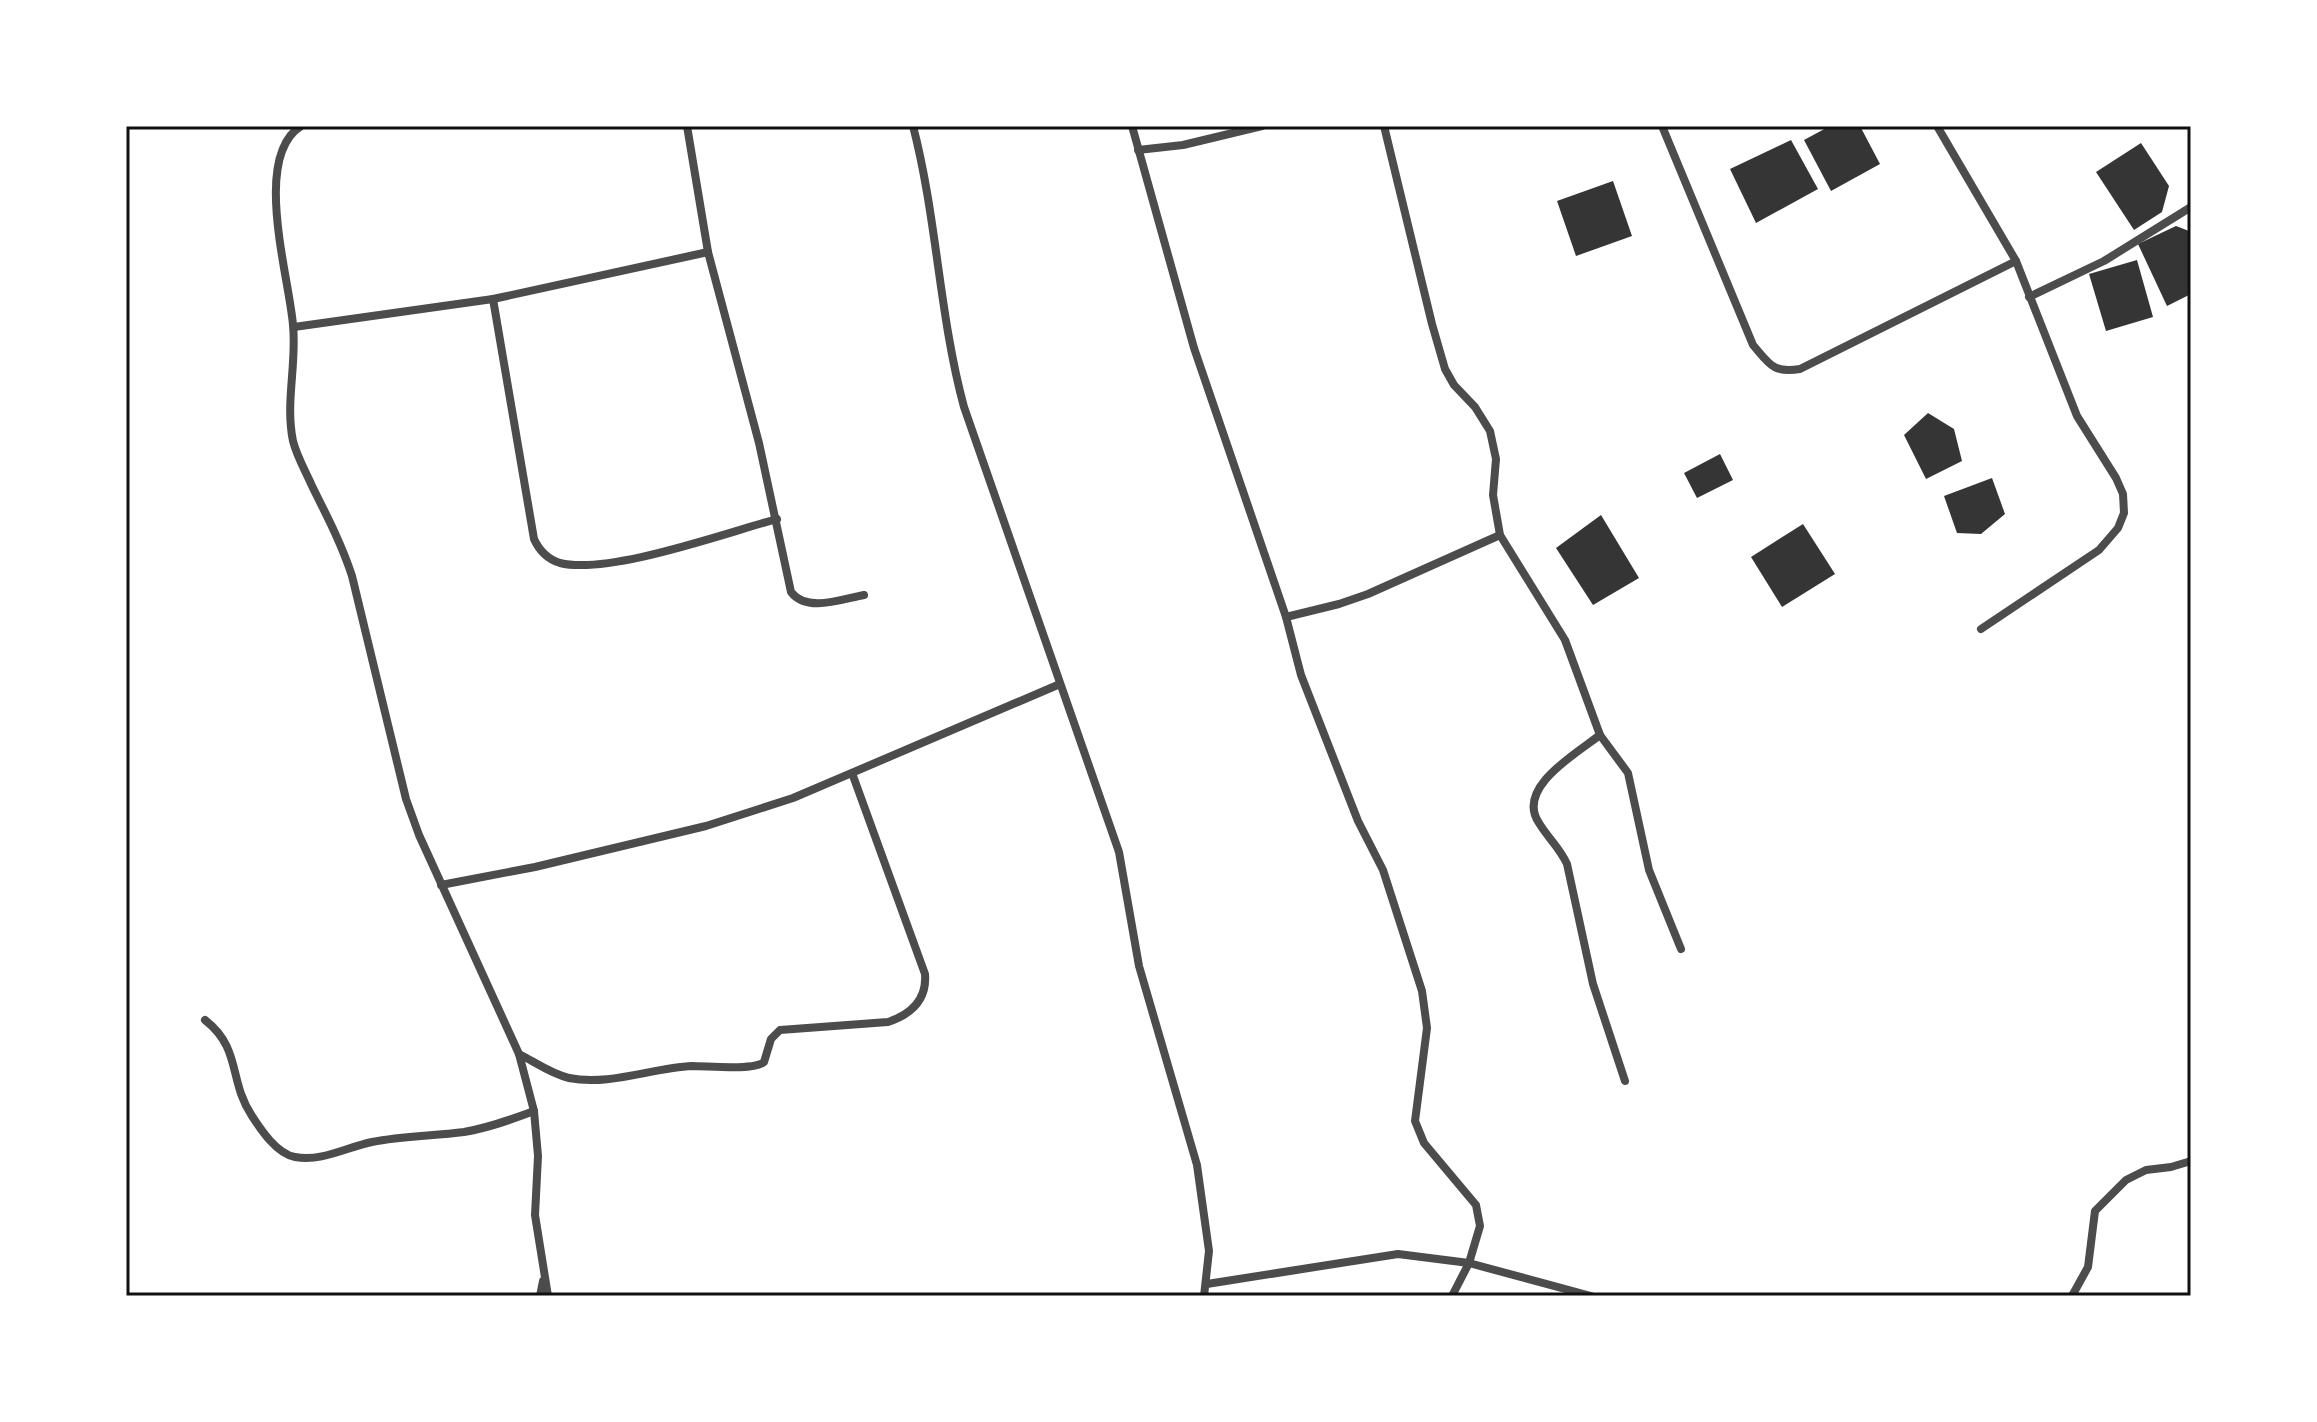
<svg xmlns="http://www.w3.org/2000/svg" width="2317" height="1422" font-family="Raleway,sans-serif">
<style>
.building{fill:#353535}
.lines{fill:none;stroke-linecap:round;stroke-linejoin:round}
.minor{stroke:#4c4c4c;stroke-width:8}
.neatline{fill:none;stroke:#111;stroke-width:3}
</style>
<rect width="100%" height="100%" fill="#fff"/>
<g class="building">
<path d="M1830 126H1860L1880 164 1831 191 1804 140Z"/>
<path d="M1791 140 1818 189 1756 223 1730 169Z"/>
<path d="M2141 143 2169 186 2162 212 2134 230 2096 172Z"/>
<path d="M1613 181 1632 236 1576 256 1557 201Z"/>
<path d="M2176 226 2189 231 2191 234V294L2167 306 2138 244Z"/>
<path d="M2137 260 2153 317 2106 331 2089 274Z"/>
<path d="M1928 413 1954 429 1962 461 1926 479 1904 435Z"/>
<path d="M1720 454 1733 480 1697 498 1684 473Z"/>
<path d="M1992 478 2005 514 1981 534 1957 533 1944 496Z"/>
<path d="M1601 515 1639 578 1593 605 1556 548Z"/>
<path d="M1803 524 1835 574 1782 607 1751 557Z"/>
</g>
<g class="lines">
<g class="minor">
<path d="M301 126C252 157 289 276 293 325 297 363 285 403 293 441 297 457 306 472 312 486 327 516 342 545 352 576L406 799 419 835 519 1054 534 1111 538 1156 535 1215 548 1296"/>
<path d="M687 126 708 252 759 443 791 592C807 613 842 599 864 595"/>
<path d="M913 126C937 218 939 315 964 407L1119 852 1139 966 1197 1165 1209 1251 1204 1296"/>
<path d="M1132 126 1194 348 1286 617 1301 675 1358 821 1383 870 1422 991 1427 1028 1415 1121 1424 1143 1476 1205 1480 1226 1469 1263 1452 1296"/>
<path d="M1384 126 1432 324 1445 369 1454 385 1475 407 1490 431 1496 459 1493 495 1500 535 1565 640 1600 735 1628 773 1649 870 1681 949"/>
<path d="M1662 126 1753 345C1770 365 1773 373 1800 369L2016 261"/>
<path d="M1937 126 2016 261 2077 416 2116 478 2123 494 2124 513 2118 528 2099 550 1981 629"/>
<path d="M1138 150 1183 145 1262 126"/>
<path d="M2029 297 2104 261 2191 207"/>
<path d="M493 299 534 539C539 550 547 559 560 563 609 575 725 533 777 519"/>
<path d="M294 327 493 299 708 252"/>
<path d="M1286 617 1339 604 1368 594 1500 535"/>
<path d="M1600 735C1577 753 1515 788 1539 823 1548 838 1560 848 1567 864L1593 984 1625 1081"/>
<path d="M441 885 535 867 706 826 793 798 1060 684"/>
<path d="M205 1020C242 1049 228 1080 252 1116 261 1130 277 1154 295 1157 322 1162 347 1147 372 1142 402 1136 433 1136 464 1132 488 1128 510 1120 534 1111"/>
<path d="M519 1054C535 1062 551 1074 569 1078 609 1086 652 1068 692 1066 709 1066 754 1071 764 1062L771 1039 780 1030 888 1022C912 1014 927 999 925 974L852 773"/>
<path d="M1207 1284 1398 1254 1469 1263 1591 1296"/>
<path d="M540 1296 543 1281"/>
<path d="M2072 1296 2088 1267 2095 1211 2126 1180 2146 1170 2171 1167 2191 1161"/>
</g>
</g>
<rect width="2317" height="1422" fill="none" stroke="#ffffff" stroke-width="256"/>
<rect x="128" y="128" width="2061" height="1166" class="neatline"/>
</svg>
